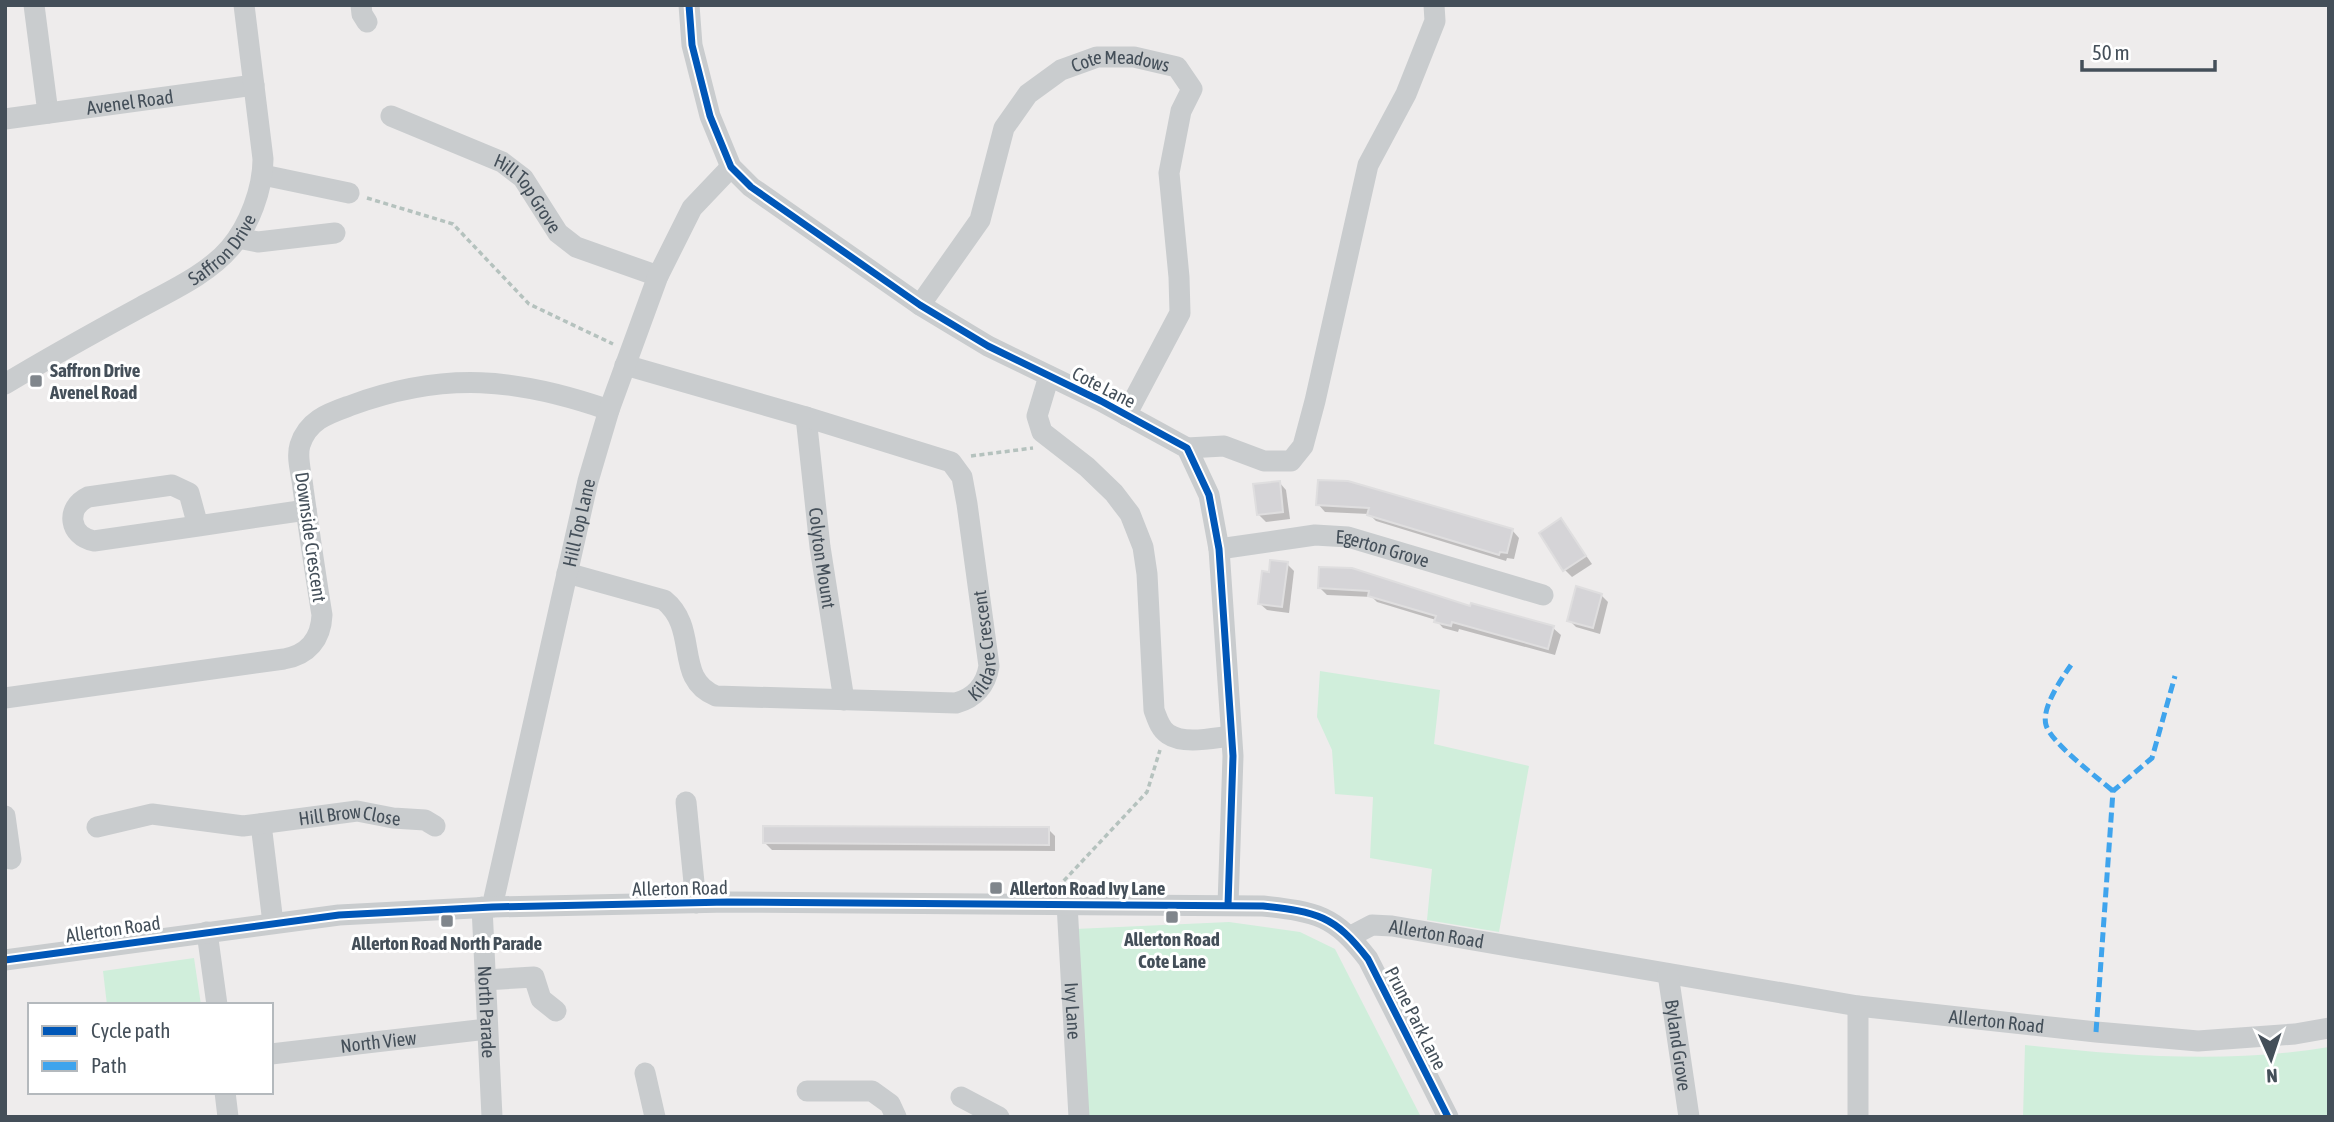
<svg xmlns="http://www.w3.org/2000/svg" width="2334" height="1122" font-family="'Asap Condensed',sans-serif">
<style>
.green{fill:#d0eedb}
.shadow{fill:#0003}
.building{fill:#d5d4d7;stroke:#dfdedf;stroke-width:2}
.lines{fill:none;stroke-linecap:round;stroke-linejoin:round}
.path{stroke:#b5c2be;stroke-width:3.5;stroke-dasharray:5 3.5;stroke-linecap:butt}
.minor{stroke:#c9ccce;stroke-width:21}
.quiet{stroke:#3fa4ed;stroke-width:5;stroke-dasharray:10 5;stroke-linecap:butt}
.cycleway-casing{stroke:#fff;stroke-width:11}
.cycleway{stroke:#0057b8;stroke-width:7}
.poi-dot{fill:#80868c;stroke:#fff;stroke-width:2.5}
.labels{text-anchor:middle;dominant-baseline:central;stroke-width:6;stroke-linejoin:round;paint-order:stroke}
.street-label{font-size:19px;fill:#444f59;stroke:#fff}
.poi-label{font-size:19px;font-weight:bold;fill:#444f59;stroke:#fff;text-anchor:start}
</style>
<rect width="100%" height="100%" fill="#eeecec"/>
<g class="green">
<path d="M1320 671 1440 690 1434 744 1529 766 1499 932 1427 920 1432 869 1370 858 1373 797 1335 794 1332 750 1317 717Z"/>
<path d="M1229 922 1300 932 1335 949 1421 1117H1086L1075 929Z"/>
<path d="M194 958 201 1005H107L103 971Z"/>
<path d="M2025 1045C2127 1056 2227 1064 2329 1047V1117H2023Z"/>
</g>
<g class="shadow">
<path d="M1279 482 1286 490 1290 519 1266 522 1259 515Z"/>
<path d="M1347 483 1512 530 1519 538 1514 559 1507 558 1506 561 1376 521 1369 514 1325 512 1318 504Z"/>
<path d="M1561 520 1592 564 1572 577 1565 570Z"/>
<path d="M1287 564 1294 571 1289 613 1267 610 1259 603Z"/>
<path d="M1321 568 1553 628 1561 635 1555 655 1459 629 1458 632 1443 628 1436 620 1377 602 1372 597 1327 595 1320 588Z"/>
<path d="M1601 595 1608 602 1600 634 1576 627 1569 620Z"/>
<path d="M1048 829 1055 836V851L772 850 765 843Z"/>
</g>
<g class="building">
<path d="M1318 480 1348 481 1513 529 1507 553 1500 552 1499 555 1367 515 1369 508 1316 505Z"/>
<path d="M1280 481 1283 512 1257 515 1253 484Z"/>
<path d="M1561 518 1586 556 1563 571 1539 533Z"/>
<path d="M1270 560 1288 562 1282 607 1258 604 1262 571 1269 572Z"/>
<path d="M1319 567 1352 568 1470 606 1471 603 1554 626 1548 649 1452 622 1451 626 1434 622 1436 616 1368 596 1369 591 1318 588Z"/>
<path d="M1576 586 1602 594 1593 628 1567 621Z"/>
<path d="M763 826 1049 827V845L763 843Z"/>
</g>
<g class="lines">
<g class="path">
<path d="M367 198 453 224 529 304 613 344"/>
<path d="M971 456 1033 448"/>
<path d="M1058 887 1147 792 1160 750"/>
</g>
<g class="minor">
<path d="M34 5 48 113"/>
<path d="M361 5 362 14 367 22"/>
<path d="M689 5 692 45 710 116 731 167 751 187 920 305 988 346 1101 401 1187 448 1209 495 1219 549 1233 756 1228 905"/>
<path id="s1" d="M391 116 502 162 523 178 558 233 576 247 658 276"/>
<path id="s2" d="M5 119 254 85"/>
<path d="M263 175 349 193"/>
<path d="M238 238 258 242 335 233"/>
<path id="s3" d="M920 305 980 220 1004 128 1028 94 1061 70 1097 57H1134L1177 67 1192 89 1181 111 1169 173 1179 277 1180 313 1126 415"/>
<path d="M1049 376 1037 416 1042 432 1087 467 1114 493 1130 514 1143 547 1147 574 1154 710C1157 718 1160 729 1168 734 1184 745 1213 738 1231 736"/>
<path id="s4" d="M5 384C50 357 95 332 141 307 170 291 208 274 230 248 249 226 263 189 263 159L244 5"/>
<path id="s5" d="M806 417 820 547 844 700"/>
<path d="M1187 448 1224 446 1264 461H1291L1303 446 1315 401 1368 165 1406 94 1435 21 1434 5"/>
<path d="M198 526 94 541C69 536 65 508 88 497L172 485 189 493 198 526 306 510"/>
<path id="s6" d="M1219 549 1315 535 1348 537 1543 595"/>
<path id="s7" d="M567 573 664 600C700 629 673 679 716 696L956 703C975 698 986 685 989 666L967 504 962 477 951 462 806 417 625 365"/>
<path d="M5 698 284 659C308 655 321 639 322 615 315 573 309 530 303 488 302 475 296 458 300 445 308 419 330 413 352 405 445 371 517 378 609 410"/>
<path d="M686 802 696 903"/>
<path d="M5 816 11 859"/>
<path d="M261 824 273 923"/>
<path id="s8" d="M97 827 152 814 243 826 357 811 393 818 425 820 435 826"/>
<path id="s9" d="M1067 904 1079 1117"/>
<path id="s10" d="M482 907 492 1117"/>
<path id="s11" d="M492 907 588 481 609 410 658 276 692 208 731 167"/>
<path d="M207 932 217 1005"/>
<path id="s12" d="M1351 936 1372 925 1392 926 1858 1006 2096 1032 2198 1041 2295 1034 2329 1028"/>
<path d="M5 960 339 915 492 907 728 902 1263 906C1317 912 1334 915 1368 959L1448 1117"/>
<path id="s13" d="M1668 974 1689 1117"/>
<path d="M485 980 534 977 541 999 556 1011"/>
<path id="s14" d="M271 1054 487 1029"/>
<path d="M645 1073 655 1117"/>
<path d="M807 1091H872L890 1104 896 1117"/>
<path d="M225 1092 228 1117"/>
<path d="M961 1097 999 1117"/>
<path d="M1858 1117V1006"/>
</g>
<g class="quiet">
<path d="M2071 665C2062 678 2041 708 2046 725 2051 743 2098 778 2113 791"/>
<path d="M2096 1032 2113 791 2152 758 2175 676"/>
</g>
<defs>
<g id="cycleway">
<path d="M689 5 692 45 710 116 731 167 751 187 920 305 988 346 1101 401 1187 448 1209 495 1219 549 1233 756 1228 905"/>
<path d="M5 960 339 915 492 907 728 902 1263 906C1317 912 1334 915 1368 959L1448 1117"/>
</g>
</defs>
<use href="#cycleway" class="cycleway-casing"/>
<use href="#cycleway" class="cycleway"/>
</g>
<g class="poi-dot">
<rect x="29" y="374" width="14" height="14" rx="3.5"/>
<rect x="989" y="881" width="14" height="14" rx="3.5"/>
<rect x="1165" y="910" width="14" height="14" rx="3.5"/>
<rect x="440" y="914" width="14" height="14" rx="3.5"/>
</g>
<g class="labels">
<g class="street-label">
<text stroke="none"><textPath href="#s3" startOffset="343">Cote Meadows</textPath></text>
<text stroke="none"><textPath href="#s2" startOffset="126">Avenel Road</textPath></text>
<text stroke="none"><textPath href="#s1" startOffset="161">Hill Top Grove</textPath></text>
<text stroke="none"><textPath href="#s4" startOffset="257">Saffron Drive</textPath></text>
<text transform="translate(1104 387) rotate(27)">Cote Lane</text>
<text stroke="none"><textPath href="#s11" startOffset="394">Hill Top Lane</textPath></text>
<text transform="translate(311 537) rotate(82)">Downside Crescent</text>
<text stroke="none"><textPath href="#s6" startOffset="166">Egerton Grove</textPath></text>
<text stroke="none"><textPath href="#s5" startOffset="142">Colyton Mount</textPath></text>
<text stroke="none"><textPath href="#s7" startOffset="527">Kildare Crescent</textPath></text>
<text stroke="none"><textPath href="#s8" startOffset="256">Hill Brow Close</textPath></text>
<text transform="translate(680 888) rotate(-1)">Allerton Road</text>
<text transform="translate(113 929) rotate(-8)">Allerton Road</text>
<text stroke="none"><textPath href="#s12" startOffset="89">Allerton Road</textPath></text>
<text stroke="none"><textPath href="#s9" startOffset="107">Ivy Lane</textPath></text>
<text stroke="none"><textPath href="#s10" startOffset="105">North Parade</textPath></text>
<text transform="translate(1416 1018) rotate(63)">Prune Park Lane</text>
<text stroke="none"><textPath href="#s12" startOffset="656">Allerton Road</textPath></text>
<text stroke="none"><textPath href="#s14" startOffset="108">North View</textPath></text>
<text stroke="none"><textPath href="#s13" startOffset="72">Byland Grove</textPath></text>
</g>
<g class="poi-label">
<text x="50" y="370">Saffron Drive<tspan x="50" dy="22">Avenel Road</tspan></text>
<text x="1010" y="888">Allerton Road Ivy Lane</text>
<text x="1172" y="939" text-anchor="middle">Allerton Road<tspan x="1172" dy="22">Cote Lane</tspan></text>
<text x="447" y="943" text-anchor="middle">Allerton Road North Parade</text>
</g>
</g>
<rect width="2334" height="1122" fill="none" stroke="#444f59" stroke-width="14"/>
<rect x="28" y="1003" width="245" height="91" fill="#ffffff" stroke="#b4b9bd" stroke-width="2"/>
<rect x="42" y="1026" width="35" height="10" fill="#0057b8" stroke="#b4b9bd" stroke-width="2"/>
<text x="91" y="1038" font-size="21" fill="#444f59">Cycle path</text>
<rect x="42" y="1061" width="35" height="10" fill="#3fa4ed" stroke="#b4b9bd" stroke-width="2"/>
<text x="91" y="1073" font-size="21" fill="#444f59">Path</text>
<g transform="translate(2271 1059) rotate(177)" stroke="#ffffff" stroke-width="5" paint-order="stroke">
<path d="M0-5L12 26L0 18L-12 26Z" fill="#444f59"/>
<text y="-10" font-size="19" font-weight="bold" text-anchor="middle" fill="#444f59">N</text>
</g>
<path d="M2082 60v10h133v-10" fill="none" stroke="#444f59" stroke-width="3.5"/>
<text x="2092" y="60" font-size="21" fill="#444f59" stroke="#ffffff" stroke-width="5" paint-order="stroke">50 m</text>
</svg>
